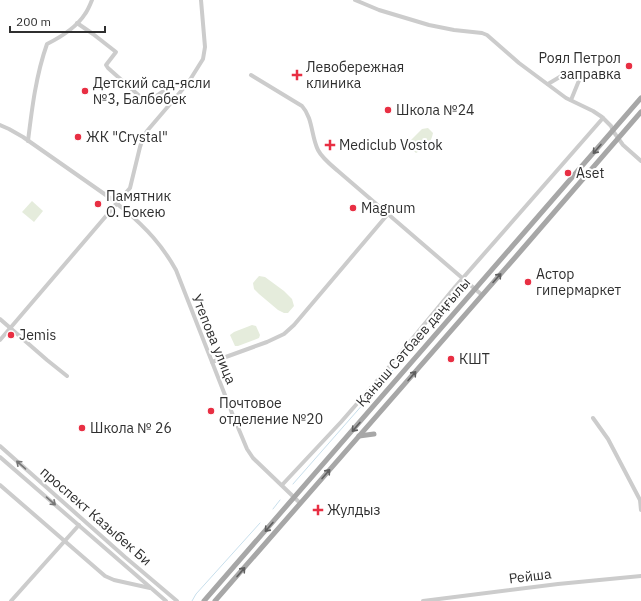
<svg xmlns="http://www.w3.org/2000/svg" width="641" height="601" font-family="'IBM Plex Sans',sans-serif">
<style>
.green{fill:#e5ecdc}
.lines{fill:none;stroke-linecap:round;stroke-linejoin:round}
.stream{stroke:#c8dfec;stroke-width:1}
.minor{stroke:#ccc;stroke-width:4}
.major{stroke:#a7a7a7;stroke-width:5}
.oneway{stroke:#5f5f5f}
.oneway2{stroke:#767676}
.poi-dot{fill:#e82f43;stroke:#fff;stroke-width:1.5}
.labels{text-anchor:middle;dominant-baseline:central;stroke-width:4;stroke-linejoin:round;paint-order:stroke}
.poi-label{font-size:14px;fill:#2f2f2f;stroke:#fff;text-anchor:start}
.street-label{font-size:14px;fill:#2f2f2f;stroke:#fff}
</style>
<rect width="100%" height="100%" fill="#fff"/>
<g class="green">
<path d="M428 128 433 133C431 143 426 148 416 153L409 147 411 140 422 129Z"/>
<path d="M32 201 43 211 34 222 22 212Z"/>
<path d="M259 276 265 277 284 291 292 299 294 306 288 313H284L278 310 259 294 254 289 253 283Z"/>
<path d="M252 325 256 326 260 335 259 338 238 346H235L230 335 234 332Z"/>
</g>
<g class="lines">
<g class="stream">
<path d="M293 484 465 288"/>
<path d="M273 509 280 500"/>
<path d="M192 601 196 594 260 523"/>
</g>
<g class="minor">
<path d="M355 0 379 10 429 25 454 30 482 33 487 35 519 63 566 98 593 111 602 117 611 126 613 131 623 145 641 161"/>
<path d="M77 23 93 34 116 52 106 65 108 68 144 100 149 101C160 94 176 80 188 83"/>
<path d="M251 75 302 106C313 118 311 136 318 150 322 158 331 165 338 171L475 289 482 295"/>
<path d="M548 84 568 72 580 78 571 100"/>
<path d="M0 125 9 129 23 137 113 200C117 204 121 207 125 210 147 229 162 245 176 270L232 413 247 449 253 458 300 503"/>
<path d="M28 141C32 108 36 75 47 44 61 37 76 28 85 14 88 10 90 5 92 0"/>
<path d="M0 319 47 360 67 376"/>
<path d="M0 340 130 188 140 147 143 138 147 131 188 83 203 59 205 47 201 0"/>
<path d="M212 362 267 342 284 334 294 325 388 214"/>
<path d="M593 418 608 439 640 500 641 510"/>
<path d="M0 446 125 557 177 601"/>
<path d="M0 457 166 601"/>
<path d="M0 485 105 576 114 580 150 588"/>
<path d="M282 485 341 422 389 367 455 287 603 118"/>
<path d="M11 601 79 525"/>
<path d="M423 601 558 584 641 576"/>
</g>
<g class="major">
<path d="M359 436 374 434"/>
<path d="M204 601 641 98"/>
<path d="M215 601 519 253 641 112"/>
</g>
</g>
<defs><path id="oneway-shaft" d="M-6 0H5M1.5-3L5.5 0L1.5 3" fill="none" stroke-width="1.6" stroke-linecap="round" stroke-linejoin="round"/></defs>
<g class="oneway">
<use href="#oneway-shaft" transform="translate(597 149) rotate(131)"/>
<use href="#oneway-shaft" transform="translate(497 278) rotate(-48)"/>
<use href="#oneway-shaft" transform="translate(412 376) rotate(-49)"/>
<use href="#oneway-shaft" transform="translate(356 427) rotate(131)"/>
<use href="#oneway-shaft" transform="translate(326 474) rotate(-49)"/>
<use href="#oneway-shaft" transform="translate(269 527) rotate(131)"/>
<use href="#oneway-shaft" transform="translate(241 572) rotate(-49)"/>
</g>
<g class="oneway2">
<use href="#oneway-shaft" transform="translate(21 465) rotate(-139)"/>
<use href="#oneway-shaft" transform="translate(51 501) rotate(41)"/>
</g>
<g class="poi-dot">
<circle cx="629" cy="66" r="4"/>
<path d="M295 69h4v4h4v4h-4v4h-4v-4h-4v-4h4z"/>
<circle cx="85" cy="91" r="4"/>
<circle cx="388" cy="110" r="4"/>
<circle cx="78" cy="137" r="4"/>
<path d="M328 139h4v4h4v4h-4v4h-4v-4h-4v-4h4z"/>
<circle cx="568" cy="173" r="4"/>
<circle cx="98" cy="204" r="4"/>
<circle cx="353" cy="208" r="4"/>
<circle cx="528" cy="282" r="4"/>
<circle cx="11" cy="335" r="4"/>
<circle cx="451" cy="359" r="4"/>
<circle cx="211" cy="411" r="4"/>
<circle cx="82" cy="428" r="4"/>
<path d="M316 504h4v4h4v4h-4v4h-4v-4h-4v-4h4z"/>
</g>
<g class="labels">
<g class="poi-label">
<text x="621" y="58" text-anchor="end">Роял Петрол<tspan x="621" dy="16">заправка</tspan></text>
<text x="306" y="67">Левобережная<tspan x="306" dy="16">клиника</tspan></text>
<text x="93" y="83">Детский сад-ясли<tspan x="93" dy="16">№3, Балбөбек</tspan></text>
<text x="396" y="110">Школа №24</text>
<text x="86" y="137">ЖК "Crystal"</text>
<text x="339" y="145">Mediclub Vostok</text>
<text x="576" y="173">Aset</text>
<text x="106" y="196">Памятник<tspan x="106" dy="16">О. Бокею</tspan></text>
<text x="361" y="208">Magnum</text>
<text x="536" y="274">Астор<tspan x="536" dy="16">гипермаркет</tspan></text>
<text x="19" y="335">Jemis</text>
<text x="459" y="359">КШТ</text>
<text x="219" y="403">Почтовое<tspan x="219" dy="16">отделение №20</tspan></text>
<text x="90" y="428">Школа № 26</text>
<text x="327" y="510">Жулдыз</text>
</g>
<g class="street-label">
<text transform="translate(214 339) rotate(68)">Утепова улица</text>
<text transform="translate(413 342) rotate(-49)">Қаныш Сәтбаев даңғылы</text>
<text transform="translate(96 516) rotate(41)">проспект Казыбек Би</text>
<text transform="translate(530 576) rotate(-7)">Рейша</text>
</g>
</g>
<path d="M10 26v6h95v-6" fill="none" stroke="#2f2f2f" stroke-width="2"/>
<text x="16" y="26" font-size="12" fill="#2f2f2f" stroke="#ffffff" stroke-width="3" paint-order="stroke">200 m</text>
</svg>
